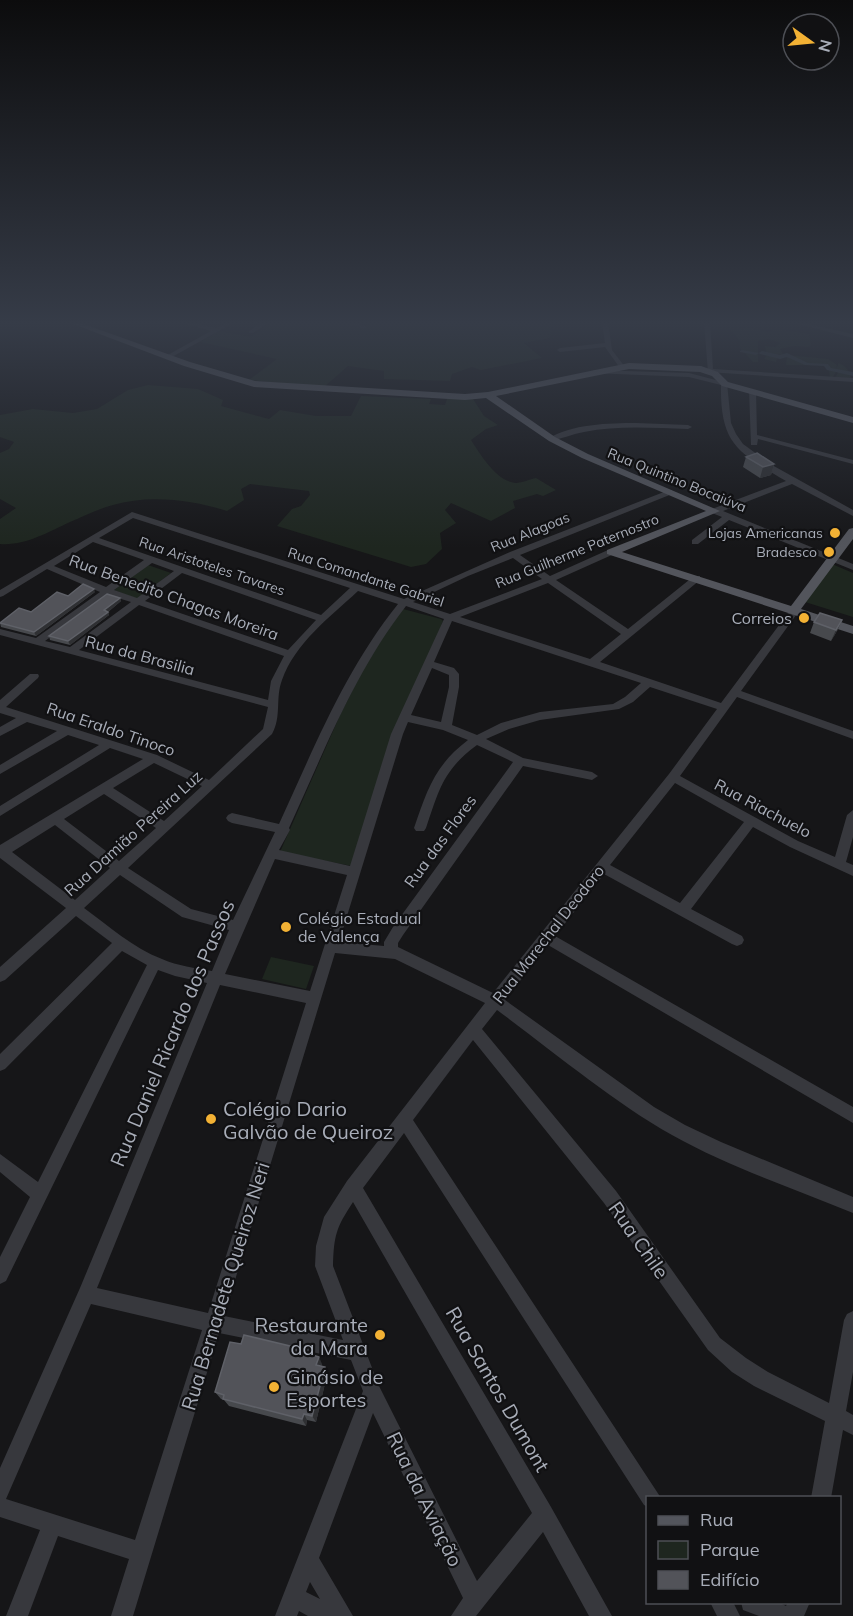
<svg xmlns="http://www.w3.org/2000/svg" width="853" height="1616" font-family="Mulish,sans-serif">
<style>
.green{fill:#1e261f}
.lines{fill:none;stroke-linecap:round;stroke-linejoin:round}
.canal{fill:#2c353c;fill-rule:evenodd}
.minor{fill:#37383d;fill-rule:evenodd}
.major{fill:#53555c;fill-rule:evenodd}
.wall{fill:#47494d}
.shaded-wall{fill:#2f3033}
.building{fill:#525359;stroke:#5f6168;stroke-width:1.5}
.poi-dot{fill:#f2b134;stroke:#111113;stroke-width:2}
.labels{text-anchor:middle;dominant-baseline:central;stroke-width:4.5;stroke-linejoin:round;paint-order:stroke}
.far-street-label{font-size:14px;fill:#a8adb8;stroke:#111113}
.far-poi-label{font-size:14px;fill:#a8adb8;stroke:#111113;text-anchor:end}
.street-label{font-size:16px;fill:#a8adb8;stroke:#111113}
.poi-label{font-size:16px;fill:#a8adb8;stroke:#111113;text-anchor:end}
.near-street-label{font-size:20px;fill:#a8adb8;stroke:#111113}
.near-poi-label{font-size:20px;fill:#a8adb8;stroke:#111113;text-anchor:start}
</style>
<rect width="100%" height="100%" fill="#161618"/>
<g class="green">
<path d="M274 322H347L364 327 374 322H552L550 338 524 343 542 358 481 370 472 367 452 374 450 381 384 379V371L348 366 324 387 249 380 277 359 200 342 219 331 250 337Z"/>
<path d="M750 328 767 332 776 329 809 334 811 345 809 347 794 346 780 349 784 356 778 354 776 362 764 359 767 355 765 346 775 347 780 343 769 339 758 341V362H753L740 348V341L731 330Z"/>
<path d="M787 355 828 359 837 365 836 368 838 366V363C846 365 850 372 851 380L835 378 839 371 837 370 833 377H830L829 369 826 365H786Z"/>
<path d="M148 385 198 389 223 400 221 406 269 419 280 410 316 416H351L361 396 431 399 429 404 445 405 447 399H473L484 416 498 425 486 429 471 440C480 454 497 482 516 483 522 483 530 479 536 478L556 490 543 496 537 494 513 501 515 508 491 521 451 503 445 510 456 523 440 533 442 549 426 564 411 567 277 526 292 509 301 506 310 495 309 491 250 484 241 489 244 500 227 511C193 500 149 494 113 505 98 509 84 516 70 522 48 532 25 546 0 544V519L16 508 0 499V453L9 449 14 442 0 437V415L33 409 73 413 97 409 128 390Z"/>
<path d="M832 564 853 573V617L805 602Z"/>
<path d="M148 565 171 573 137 599 114 590Z"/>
<path d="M403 609 441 619 443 621 352 866 280 852 340 715 373 650Z"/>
<path d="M271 957 314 966 306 989 262 979Z"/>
</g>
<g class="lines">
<g class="canal">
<path d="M742 350 759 353 756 355 740 352V351Z"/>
<path d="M762 351 780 355 787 353 808 363 828 364 831 368 853 372V376L827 370 824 366 805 365 787 357 780 359 760 354 759 353Z"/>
</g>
<g class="minor">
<path d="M180 322H189L216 328 228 322H235L170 358H166V356L211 331Z"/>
<path d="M263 322H270L253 333H249V331Z"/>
<path d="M346 322H354L367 327 364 329Z"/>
<path d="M602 322H608L612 350 625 367 624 368H620L605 347 560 352 557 350 560 348 605 343Z"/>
<path d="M704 322H710L713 369 853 378V382L708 372Z"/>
<path d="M790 322H799L853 334V338Z"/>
<path d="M594 370 689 373 727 383 731 423 736 434 743 444 772 465 853 510V516L792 484 723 511 853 564V570L729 520 698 544H692V540L722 517 712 513V509L786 481C738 453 720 444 721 385L689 377 592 373 591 372Z"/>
<path d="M749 389 756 391 757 435 853 460V464L758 439 757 445H751Z"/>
<path d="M636 423 688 425 692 427 688 429C654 428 618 425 584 432 573 434 563 438 552 441L548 439C570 424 610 423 636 423Z"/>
<path d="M669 490H672V494L520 555 550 576 608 550H614V554L556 580 628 629 694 576H700V580L600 662 721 703 791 609H797L799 611 741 691 853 731V739L737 697 680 776 798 841 835 857 847 815 853 810V837L846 862 853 865V876L790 847 753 827 691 909 742 936 744 940 742 944 737 946 732 944 604 874 555 936 853 1107V1123L548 945 505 1000 654 1107 685 1125 721 1142 853 1197V1213C793 1188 729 1167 672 1135 612 1101 553 1051 497 1010L482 1029 616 1191 720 1338 746 1358 768 1372 829 1403 844 1320 847 1314 853 1311V1372L846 1411 853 1415V1435L843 1430 831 1498H811L825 1421 754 1386 732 1372 708 1350 604 1203 473 1040 413 1120 661 1498H648V1507L644 1505 404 1133 363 1188 551 1507 612 1616H589L543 1532 476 1616H451L463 1598 373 1413 319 1558 353 1616H308L299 1611 297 1616H275L363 1391 351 1360 219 1333 133 1616H111L129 1559 58 1536 28 1616H6L40 1530 0 1517V1468L80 1288 207 983 175 976 158 970 6 1281 0 1284V1257L30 1197 0 1172V1154L38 1182 147 965 122 951 5 1069 0 1071V1054L112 943 76 916 5 980 0 982V967L66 908 0 858V845L143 759 110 748 0 816V806L99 745 68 735 0 774V765L57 731 27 722 0 736V727L16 718 0 713V700L30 674H38L39 676 38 678 6 707 157 755 209 780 263 729 268 707 0 635V629L36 638 100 592 47 569 3 596 0 597V590L132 512 404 599 510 552ZM133 518 350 588 321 615 99 538ZM93 542 144 560 106 587 54 566ZM513 558 542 579 450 614 413 602 468 576ZM152 563 174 571 137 598 114 590ZM182 573 316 620 288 650 145 601ZM548 583 621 634 590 659 460 617ZM358 591 398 604C345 670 314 748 279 824L232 813 228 815 226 818 228 821 232 823 275 832 233 920 191 909 128 868 272 734C282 716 275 698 282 680 295 643 330 617 358 591ZM108 595 131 602 70 647 45 641ZM139 605 284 656 271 681 268 700 79 650ZM406 606 444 619 391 734 350 866 279 850 290 830 289 828C324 752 354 673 406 606ZM452 621 641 683 625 697 613 704 540 712 501 723 477 735 452 725 459 687V674L454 668 434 662ZM432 668 449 675V687L441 722 411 715ZM650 687 717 709 669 774 493 993 398 947V943L403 935 523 766 592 780 598 776 592 772 523 758 486 739 509 729 540 720 619 709 633 702ZM408 722 443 730 468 740C435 765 427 790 414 828L416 831H424L426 828C439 790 443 770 477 745L513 762 393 927 384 942V946L339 942 403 734ZM154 763 202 786 164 821 113 788ZM675 783 744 822 680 903 610 865ZM104 794 156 828 119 861 64 819ZM55 825 110 868 75 900 12 852ZM275 859 347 875 310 991 225 974ZM120 875 182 917 229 930 212 971C195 968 178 966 162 959 133 948 109 926 84 908ZM335 953 395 959 485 1003 347 1181 324 1217 316 1246 315 1266 343 1340 224 1316ZM220 985 306 1003 208 1313 97 1288ZM353 1202 532 1513 477 1581 379 1386 333 1266C334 1235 336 1228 353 1202ZM91 1304 202 1330 135 1540 6 1499ZM310 1582 320 1599 306 1592Z"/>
<path d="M710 1602H733L740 1616H717Z"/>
<path d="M741 1602H778L786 1606 788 1602H810L804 1616H759L743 1610Z"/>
</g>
<path class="major" d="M68 322H78L190 362 255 381 465 394 488 392 629 363 701 366 718 372 728 382 853 417V423L722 386 712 376 700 372 629 369 496 396 555 437 588 454 720 511 622 552 791 606 849 529 853 528V539L801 609 853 626V634L607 554V550L706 511 582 458 549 441 486 398 465 400 254 387 184 366Z"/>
</g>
<g class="wall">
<path d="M746 457 774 464 771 475 760 478 743 467Z"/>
<path d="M95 592 36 636 1 627 0 623 31 612 68 596Z"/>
<path d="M120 598 121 601 108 612 109 615 70 645 50 640 49 636Z"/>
<path d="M842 620 837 631 831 641 810 633 814 622Z"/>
<path d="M241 1344 322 1364 321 1366 325 1367 327 1375 316 1422 307 1420 306 1426 229 1406 224 1400 221 1399 215 1392Z"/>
</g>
<g class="shaded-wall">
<path d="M774 464 771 475 760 478 763 467Z"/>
<path d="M94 589 95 592 36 636 34 632Z"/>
<path d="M120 598 121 601 108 612 109 615 70 645 68 641Z"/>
<path d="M842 620 837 631 831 641 836 630Z"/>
<path d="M319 1357 322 1364 320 1373 316 1365Z"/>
<path d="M325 1367 327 1375 316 1422 312 1416Z"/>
<path d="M304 1414 307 1420 306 1426 302 1419Z"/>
</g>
<g class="building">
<path d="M757 453 774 464 763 467 746 457Z"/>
<path d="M83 584 94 589 34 632 0 623 19 608 31 612 57 592 68 596Z"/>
<path d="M107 594 120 598 104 610 108 612 68 641 49 636Z"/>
<path d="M820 613 842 620 836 630 814 622Z"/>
<path d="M244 1335 307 1350 306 1353 319 1357 316 1365 325 1367 312 1416 304 1414 302 1419 223 1399 224 1395 215 1392 230 1342 241 1344Z"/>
</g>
<linearGradient id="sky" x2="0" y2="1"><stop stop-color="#0c0c0d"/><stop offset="0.59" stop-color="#363c48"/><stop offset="1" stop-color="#363c48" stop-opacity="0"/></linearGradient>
<rect width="853" height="548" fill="url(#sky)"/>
<g class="poi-dot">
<circle cx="835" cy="533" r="6"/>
<circle cx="829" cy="552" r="6"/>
<circle cx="804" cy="618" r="6"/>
<circle cx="286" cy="927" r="6"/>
<circle cx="211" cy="1119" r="6"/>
<circle cx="380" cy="1335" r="6"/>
<circle cx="274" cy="1387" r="6"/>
</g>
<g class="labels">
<g class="far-street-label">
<text transform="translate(677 480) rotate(22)">Rua Quintino Bocaiúva</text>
<text transform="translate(530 532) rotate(-22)">Rua Alagoas</text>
<text transform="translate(577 551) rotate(-22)">Rua Guilherme Paternostro</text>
<text transform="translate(212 566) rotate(19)">Rua Aristoteles Tavares</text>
<text transform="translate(366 577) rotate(18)">Rua Comandante Gabriel</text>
</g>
<g class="far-poi-label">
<text x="823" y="533">Lojas Americanas</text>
<text x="817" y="552">Bradesco</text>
</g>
<g class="street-label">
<text transform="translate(174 597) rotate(20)">Rua Benedito Chagas Moreira</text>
<text transform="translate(140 655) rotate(15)">Rua da Brasilia</text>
<text transform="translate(111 729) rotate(19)">Rua Eraldo Tinoco</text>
<text transform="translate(763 808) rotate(28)">Rua Riachuelo</text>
<text transform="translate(133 833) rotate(-42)">Rua Damião Pereira Luz</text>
<text transform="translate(440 841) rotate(-54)">Rua das Flores</text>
<text transform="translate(548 934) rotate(-52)">Rua Marechal Deodoro</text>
</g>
<g class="poi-label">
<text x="792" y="618">Correios</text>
<text x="298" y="918" text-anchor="start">Colégio Estadual<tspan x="298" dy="18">de Valença</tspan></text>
</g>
<g class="near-street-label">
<text transform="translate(172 1033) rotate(-67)">Rua Daniel Ricardo dos Passos</text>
<text transform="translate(639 1240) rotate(55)">Rua Chile</text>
<text transform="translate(225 1286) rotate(-73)">Rua Bernadete Queiroz Neri</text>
<text transform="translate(498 1389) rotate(60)">Rua Santos Dumont</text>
<text transform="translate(425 1499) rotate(64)">Rua da Aviação</text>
</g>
<g class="near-poi-label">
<text x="223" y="1108">Colégio Dario<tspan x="223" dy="23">Galvão de Queiroz</tspan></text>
<text x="368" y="1324" text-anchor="end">Restaurante<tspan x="368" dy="23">da Mara</tspan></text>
<text x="286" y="1376">Ginásio de<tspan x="286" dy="23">Esportes</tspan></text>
</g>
</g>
<rect x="646" y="1496" width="195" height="108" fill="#111113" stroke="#4d4f55" stroke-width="1.5"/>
<rect x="658" y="1516" width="30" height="9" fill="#53555c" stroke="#4d4f55" stroke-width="1.5"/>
<text x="700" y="1526" font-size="18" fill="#a8adb8">Rua</text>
<rect x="658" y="1541" width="30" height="18" fill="#1e261f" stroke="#4d4f55" stroke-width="1.5"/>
<text x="700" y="1556" font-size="18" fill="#a8adb8">Parque</text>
<rect x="658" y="1571" width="30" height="18" fill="#525359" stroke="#4d4f55" stroke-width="1.5"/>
<text x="700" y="1586" font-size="18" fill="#a8adb8">Edifício</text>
<g transform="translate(811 42) rotate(105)"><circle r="28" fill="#111113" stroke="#4d4f55" stroke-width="1.5"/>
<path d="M0-4.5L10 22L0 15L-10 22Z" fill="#f2b134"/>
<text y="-9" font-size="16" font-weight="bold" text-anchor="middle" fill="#a8adb8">N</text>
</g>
</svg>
